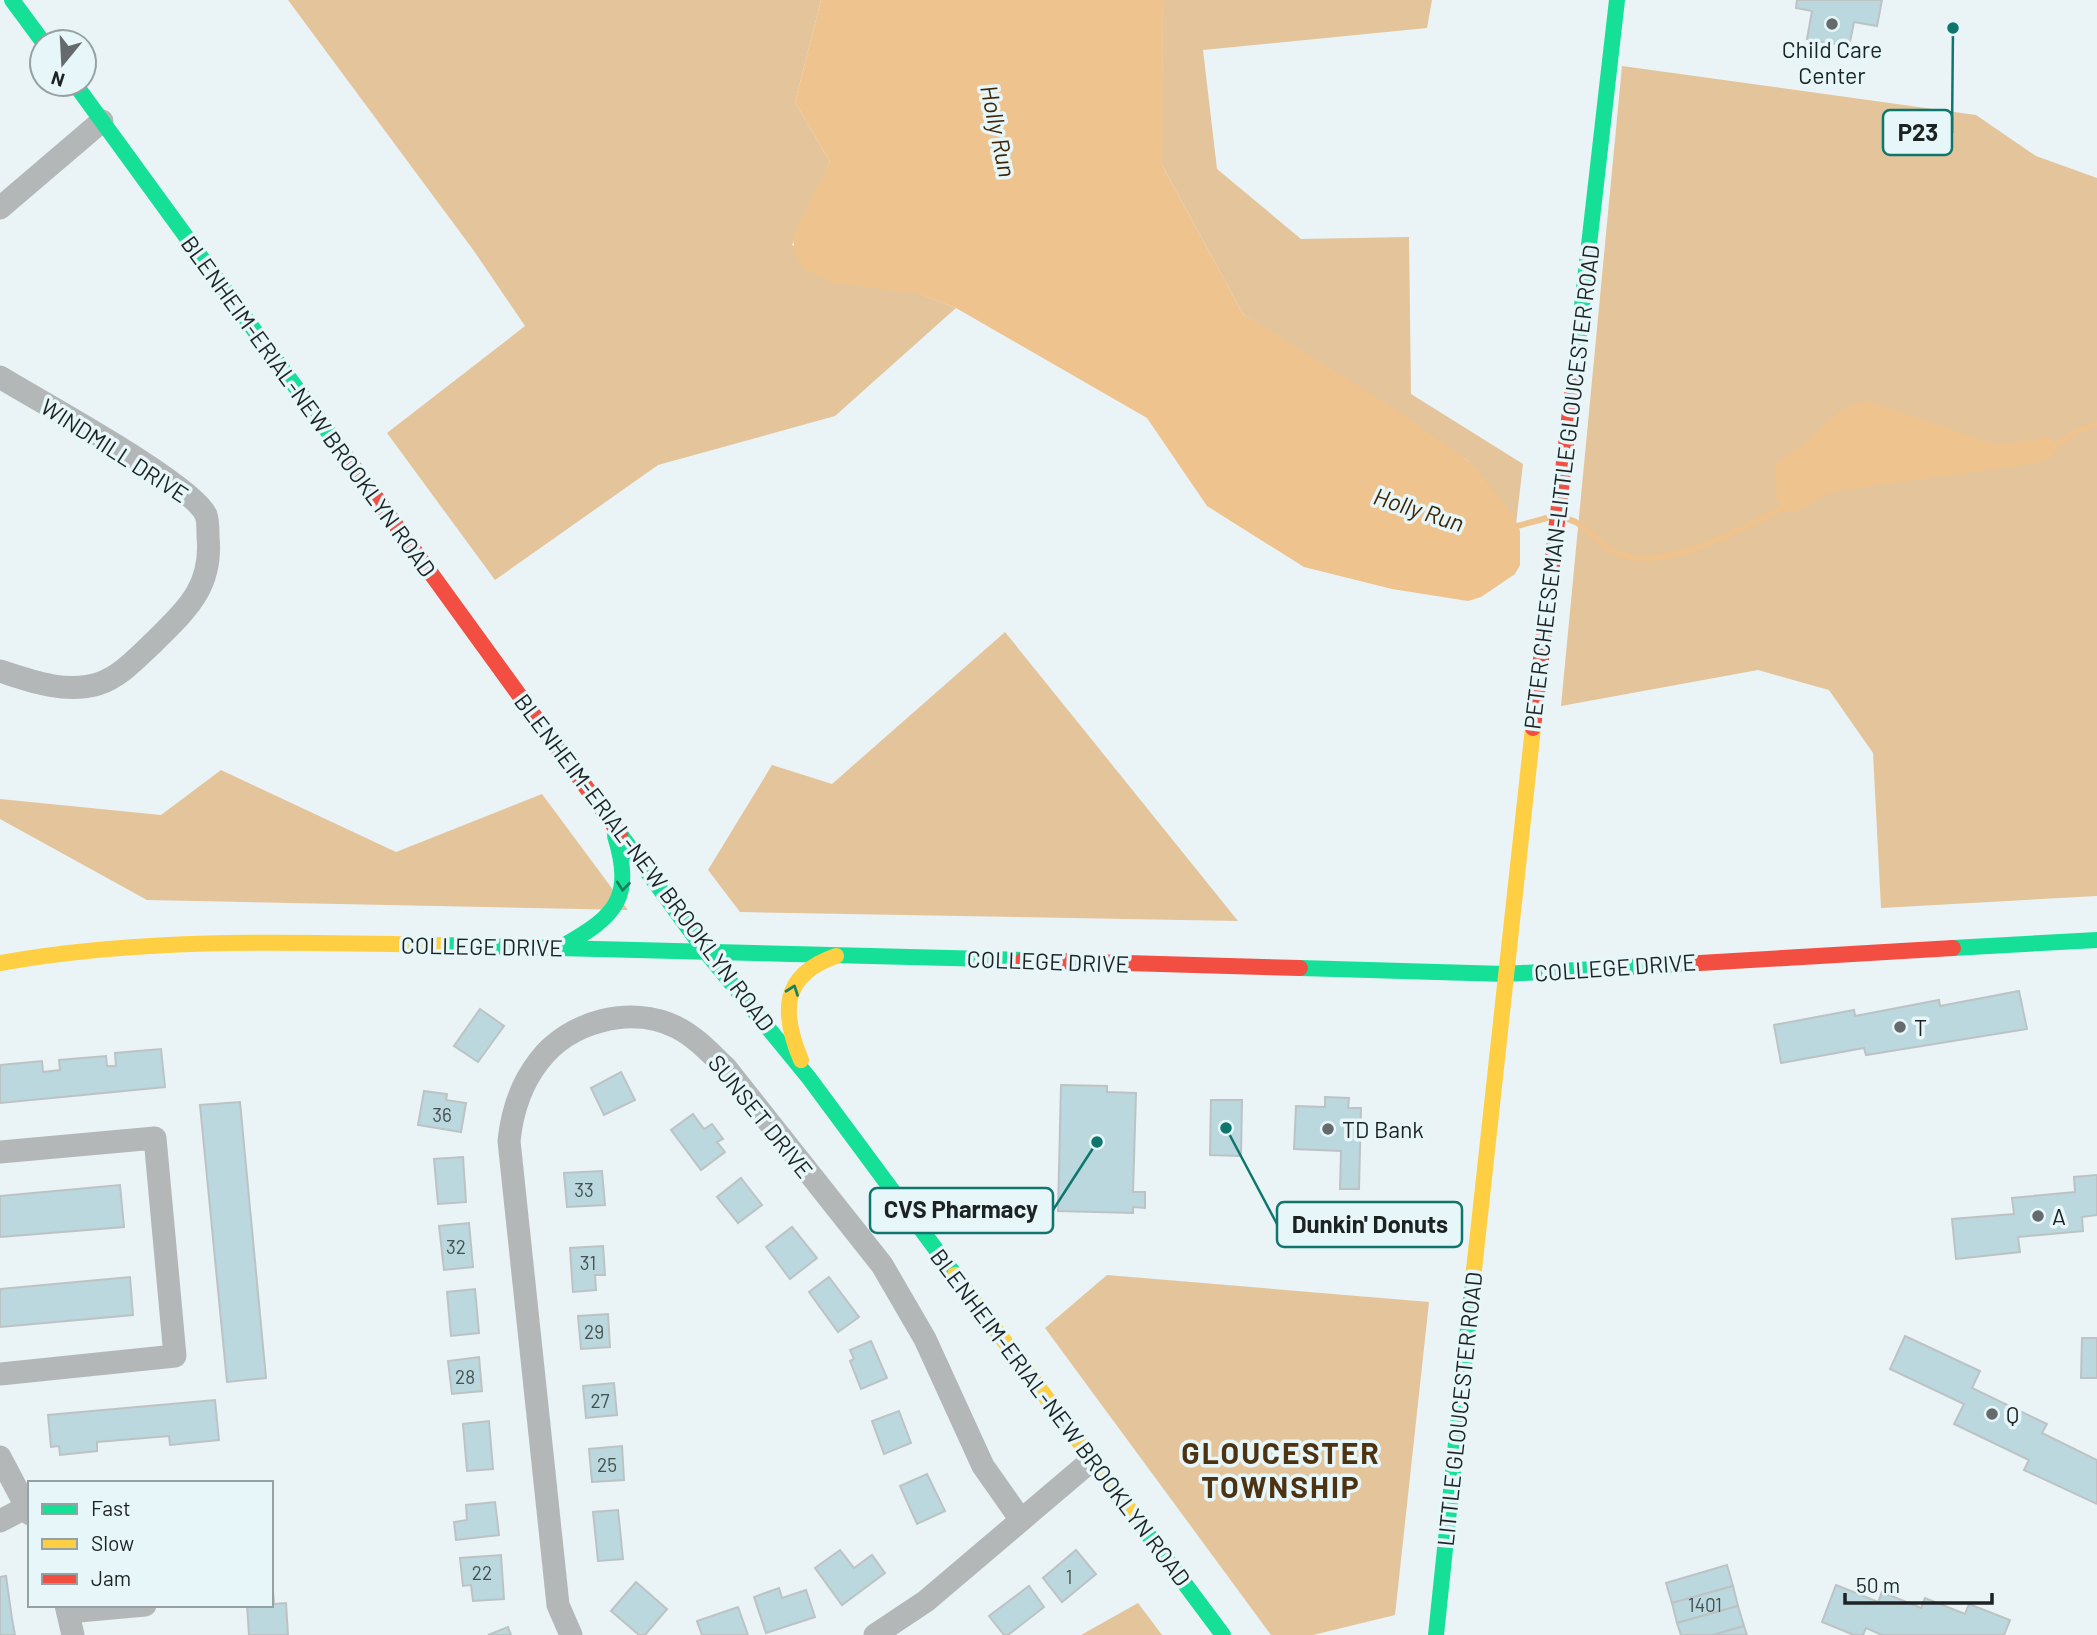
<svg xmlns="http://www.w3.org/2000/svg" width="2097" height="1635" font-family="Barlow,sans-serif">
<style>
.forest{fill:#e4c49b}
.water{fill:#eec38e}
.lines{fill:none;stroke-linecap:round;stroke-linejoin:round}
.stream{stroke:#eec38e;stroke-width:6}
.building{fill:#bad8dd;stroke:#bdc3c5;stroke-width:2}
.street{stroke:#b3b7b7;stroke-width:23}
.fast{stroke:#16e098;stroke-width:16}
.slow{stroke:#ffcf43;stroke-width:16}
.jam{stroke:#f24e42;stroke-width:16}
.oneway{stroke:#1a815e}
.poi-dot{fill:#656b6c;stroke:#e6f6f9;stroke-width:2.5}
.labels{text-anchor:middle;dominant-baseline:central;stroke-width:7;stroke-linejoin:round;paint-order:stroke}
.number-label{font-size:19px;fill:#445052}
.poi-label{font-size:23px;fill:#1d2223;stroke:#e6f6f9;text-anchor:start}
.street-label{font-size:23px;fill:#1d2223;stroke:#e6f6f9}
.water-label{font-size:24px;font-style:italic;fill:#3f2503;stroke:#e6f6f9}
.district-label{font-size:30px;font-weight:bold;letter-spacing:2px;fill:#4e3313;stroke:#e6f6f9}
.leader{fill:none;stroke:#0f766e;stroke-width:2.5}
.callout-dot{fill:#0f766e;stroke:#e6f6f9;stroke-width:2.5}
.callout{fill:#e6f6f9;stroke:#0f766e;stroke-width:2.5}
.callout-label{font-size:24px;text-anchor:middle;font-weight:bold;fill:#1d2223}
</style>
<rect width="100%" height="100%" fill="#eaf3f5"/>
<g class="forest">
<path d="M288 0H821L795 102 830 162 792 245 956 308 835 416 658 465 495 580 387 433 525 326 474 251Z"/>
<path d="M1163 0H1432L1427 28 1203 50 1217 169 1301 239 1409 237 1411 394 1523 464 1512 558 1470 462 1243 314 1161 163Z"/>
<path d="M1622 66 1976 115 2036 156 2097 178V896L1881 908 1873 753 1829 690 1758 670 1561 706Z"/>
<path d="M1005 632 1238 921 740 912 708 870 772 765 832 784Z"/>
<path d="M221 770 396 852 542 794 628 910 147 900 0 819V799L161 815Z"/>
<path d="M1107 1275 1429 1302 1395 1615 1313 1635H1271L1045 1328Z"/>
<path d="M1138 1603 1162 1635H1081Z"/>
</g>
<g class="water">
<path d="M821 0H1163L1162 165 1243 314 1389 405 1470 462 1512 513 1520 531V565L1515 574 1481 597 1468 601 1392 589 1304 567 1207 506 1147 418 956 308 919 294 834 283 804 269 795 256 793 236 830 162 795 102Z"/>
<path d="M1868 401 1998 445 2050 437 2057 450 2050 458 2037 463 1834 491 1795 512 1783 511 1777 500 1775 464C1783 456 1794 452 1803 445 1823 427 1838 404 1868 401Z"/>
</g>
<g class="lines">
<g class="stream">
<path d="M2049 449 2078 431 2097 424"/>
<path d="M1568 519C1589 525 1597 545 1616 553 1665 574 1743 528 1786 506"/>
<path d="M1510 528 1547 518"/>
</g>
</g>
<g class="building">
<path d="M1797 0H1882L1877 26 1854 22 1849 47 1807 39 1812 11 1796 8Z"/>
<path d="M2019 991 2027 1029 1866 1055 1864 1048 1781 1063 1774 1025 1854 1010 1855 1016 1939 1000 1940 1006Z"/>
<path d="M480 1009 504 1026 478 1062 454 1046Z"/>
<path d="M161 1049 165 1087 0 1103V1065L42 1061 43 1072 60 1070 59 1060 106 1056 107 1066H116L115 1053Z"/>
<path d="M621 1072 635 1100 604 1115 591 1088Z"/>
<path d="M1061 1085 1107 1086V1092L1136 1093 1133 1192H1145V1208L1133 1207V1213L1058 1211Z"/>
<path d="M424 1091 447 1094 446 1100 466 1103 461 1132 418 1125Z"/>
<path d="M1325 1097 1349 1098 1348 1108H1361L1359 1189H1340L1341 1151 1294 1149 1296 1106 1325 1107Z"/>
<path d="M1211 1100H1242L1241 1156 1210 1155Z"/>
<path d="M240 1102 266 1378 227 1382 200 1105Z"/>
<path d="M693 1114 704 1129 712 1124 723 1139 717 1142 725 1152 701 1170 671 1130Z"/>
<path d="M463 1157 466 1202 438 1204 434 1159Z"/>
<path d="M602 1171 605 1205 567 1207 564 1173Z"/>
<path d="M2097 1175V1215L2082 1217 2083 1231 2018 1237 2020 1252 1956 1259 1952 1219 2014 1214 2012 1198 2075 1192 2074 1177Z"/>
<path d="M741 1178 762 1205 738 1223 717 1197Z"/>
<path d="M120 1185 124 1227 0 1237V1196Z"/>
<path d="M469 1223 473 1267 444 1270 439 1226Z"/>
<path d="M792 1227 817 1258 790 1279 766 1247Z"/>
<path d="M603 1246 605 1275H595L596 1290 573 1292 570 1248Z"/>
<path d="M130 1277 133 1315 0 1327V1289Z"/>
<path d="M829 1277 859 1317 838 1332 809 1292Z"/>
<path d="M475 1289 479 1333 451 1336 447 1292Z"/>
<path d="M608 1314 610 1347 581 1349 578 1316Z"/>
<path d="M1905 1336 1980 1371 1972 1388 2047 1424 2042 1433 2097 1460V1504L2024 1470 2029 1460 1954 1424 1964 1404 1890 1369Z"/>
<path d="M2082 1338H2097V1378H2081Z"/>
<path d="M871 1341 887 1378 861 1389 850 1361 854 1359 850 1350Z"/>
<path d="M479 1357 482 1391 452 1394 448 1361Z"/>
<path d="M614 1383 617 1415 586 1418 583 1386Z"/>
<path d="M215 1400 219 1440 170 1445 169 1436 97 1442V1451L60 1455 59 1446 51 1447 48 1415Z"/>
<path d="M899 1411 911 1443 884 1454 872 1421Z"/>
<path d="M489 1421 493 1469 467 1471 463 1424Z"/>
<path d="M622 1446 624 1480 592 1482 589 1449Z"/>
<path d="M927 1474 945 1511 917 1524 900 1486Z"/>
<path d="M495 1502 499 1535 456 1540 454 1522 467 1520 466 1505Z"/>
<path d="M618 1510 623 1559 598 1561 593 1512Z"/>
<path d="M840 1550 854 1568 872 1555 885 1573 842 1605 815 1568Z"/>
<path d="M1076 1550 1096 1574 1062 1602 1043 1578Z"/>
<path d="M501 1555 504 1599 473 1601 471 1585 463 1586 460 1558Z"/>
<path d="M1727 1565 1733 1586 1672 1603 1666 1583Z"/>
<path d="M271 1566 274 1604 286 1603 288 1635H249L247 1605H271Z"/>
<path d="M6 1576 12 1619 15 1635H0V1577Z"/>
<path d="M636 1582 667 1609 645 1635H639L611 1611Z"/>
<path d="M1836 1585 1878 1602 1882 1592 1921 1608 1925 1598 1965 1614 1969 1604 2010 1620 2004 1635H1882L1866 1628 1863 1635H1854L1822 1622Z"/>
<path d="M1029 1586 1044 1607 1008 1635H1004L989 1616Z"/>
<path d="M1733 1586 1738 1606 1677 1623 1672 1603Z"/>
<path d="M779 1588 782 1598 806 1590 815 1617 766 1633 754 1597Z"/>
<path d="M1738 1606 1744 1626 1713 1635H1681L1677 1623Z"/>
<path d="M738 1607 748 1635H702L697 1621Z"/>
<path d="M1744 1626 1747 1635H1713Z"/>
<path d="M508 1627 511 1635H488Z"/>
</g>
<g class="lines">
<g class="street">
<path d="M0 208 102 121"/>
<path d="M0 377C37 400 193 484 206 515 208 520 208 529 208 536 213 587 187 609 153 643 137 658 120 677 98 684 65 694 31 681 0 671"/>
<path d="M0 1152 155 1138 175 1356 0 1374"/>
<path d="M0 1457 30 1514"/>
<path d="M0 1521 27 1507"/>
<path d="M66 1605 73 1635"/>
<path d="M68 1612 145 1605"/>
<path d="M571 1635 558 1605 509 1141C512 1112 521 1084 539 1061 569 1021 631 1005 676 1027 696 1037 710 1053 726 1068L882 1265 925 1339 983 1466 1021 1520"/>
<path d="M875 1635 926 1601 1092 1460"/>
</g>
<g class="fast">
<path d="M12 0 43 42"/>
<path d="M75 84 340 448"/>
<path d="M1573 385 1617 0"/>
<path d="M620 834 705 951 809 1078 955 1275"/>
<path d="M440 945 1023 960"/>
<path d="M563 946C616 916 634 898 615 836"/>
<path d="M1953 948 2097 940"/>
<path d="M1300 968 1505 974 1683 964"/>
<path d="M1138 1521 1223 1635"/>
<path d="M1436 1635 1474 1270"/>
</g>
<g class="slow">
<path d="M0 963C146 937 292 942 440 945"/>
<path d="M801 1060C781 1012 781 975 836 956"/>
<path d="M1474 1270 1533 728"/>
<path d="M955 1275 1138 1521"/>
</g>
<g class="jam">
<path d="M340 448 620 834"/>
<path d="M1533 728 1573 385"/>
<path d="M1023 960 1300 968"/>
<path d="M1683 964 1953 948"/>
</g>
</g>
<defs><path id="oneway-chevron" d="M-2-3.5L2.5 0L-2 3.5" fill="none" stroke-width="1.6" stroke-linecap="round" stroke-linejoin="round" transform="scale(1.75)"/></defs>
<g class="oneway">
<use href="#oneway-chevron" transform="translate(623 886) rotate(96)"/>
<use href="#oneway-chevron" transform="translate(793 990) rotate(-70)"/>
</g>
<g class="poi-dot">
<circle cx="1832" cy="24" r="7"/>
<circle cx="1900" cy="1027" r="7"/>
<circle cx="1328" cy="1129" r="7"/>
<circle cx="2038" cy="1216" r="7"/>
<circle cx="1992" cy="1414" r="7"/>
</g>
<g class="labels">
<g class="number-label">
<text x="442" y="1114">36</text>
<text x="584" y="1189">33</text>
<text x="456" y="1246">32</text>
<text x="588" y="1262">31</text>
<text x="594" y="1331">29</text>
<text x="465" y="1376">28</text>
<text x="600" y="1400">27</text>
<text x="607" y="1464">25</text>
<text x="482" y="1572">22</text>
<text x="1069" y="1576">1</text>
<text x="1705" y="1604">1401</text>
</g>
<g class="poi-label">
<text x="1832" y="49" text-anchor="middle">Child Care<tspan x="1832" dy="26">Center</tspan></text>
<text x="1914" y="1027">T</text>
<text x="1342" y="1129">TD Bank</text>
<text x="2052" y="1216">A</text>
<text x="2006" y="1414">Q</text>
</g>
<g class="street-label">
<text transform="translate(309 406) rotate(54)">BLENHEIM-ERIAL-NEW BROOKLYN ROAD</text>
<text transform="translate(115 450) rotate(33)">WINDMILL DRIVE</text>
<text transform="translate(1561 487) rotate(-83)">PETER CHEESEMAN-LITTLE GLOUCESTER ROAD</text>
<text transform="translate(645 862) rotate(53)">BLENHEIM-ERIAL-NEW BROOKLYN ROAD</text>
<text transform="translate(482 946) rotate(1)">COLLEGE DRIVE</text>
<text transform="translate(1048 961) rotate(2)">COLLEGE DRIVE</text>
<text transform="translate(1615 967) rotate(-4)">COLLEGE DRIVE</text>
<text transform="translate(761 1116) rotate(51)">SUNSET DRIVE</text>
<text transform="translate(1459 1409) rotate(-84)">LITTLE GLOUCESTER ROAD</text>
<text transform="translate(1061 1417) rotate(53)">BLENHEIM-ERIAL-NEW BROOKLYN ROAD</text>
</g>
<g class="water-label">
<text transform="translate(999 131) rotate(78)">Holly Run</text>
<text transform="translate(1419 509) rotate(18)">Holly Run</text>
</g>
<g class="district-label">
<text x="1281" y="1452">GLOUCESTER<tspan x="1281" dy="34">TOWNSHIP</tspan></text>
</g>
</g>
<path class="leader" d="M1953 28L1952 133M1097 1142L1053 1210M1226 1128L1277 1224"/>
<g class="callout-dot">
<circle cx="1953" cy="28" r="7"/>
<circle cx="1097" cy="1142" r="7"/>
<circle cx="1226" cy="1128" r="7"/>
</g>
<g class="callout">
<rect x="1883" y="110" width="69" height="45" rx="7"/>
<rect x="870" y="1188" width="183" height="45" rx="7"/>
<rect x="1277" y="1202" width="185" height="45" rx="7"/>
</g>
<g class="callout-label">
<text x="1918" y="141">P23</text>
<text x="961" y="1218">CVS Pharmacy</text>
<text x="1370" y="1233">Dunkin' Donuts</text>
</g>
<rect x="28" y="1481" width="245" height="126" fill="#e6f6f9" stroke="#96a1a3" stroke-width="2"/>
<rect x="42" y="1504" width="35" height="10" fill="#16e098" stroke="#96a1a3" stroke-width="2"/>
<text x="91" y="1516" font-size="21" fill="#1d2223">Fast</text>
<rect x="42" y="1539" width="35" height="10" fill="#ffcf43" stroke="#96a1a3" stroke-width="2"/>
<text x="91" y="1551" font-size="21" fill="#1d2223">Slow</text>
<rect x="42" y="1574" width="35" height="10" fill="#f24e42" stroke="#96a1a3" stroke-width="2"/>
<text x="91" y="1586" font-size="21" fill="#1d2223">Jam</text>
<g transform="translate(63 63) rotate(198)"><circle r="33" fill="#e6f6f9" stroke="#96a1a3" stroke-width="2"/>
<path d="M0-5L12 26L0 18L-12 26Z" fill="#656b6c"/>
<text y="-10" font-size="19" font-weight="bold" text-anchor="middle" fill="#1d2223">N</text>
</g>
<path d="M1845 1593v10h147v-10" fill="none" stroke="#1d2223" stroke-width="3.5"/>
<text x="1856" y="1593" font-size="21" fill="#1d2223" stroke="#e6f6f9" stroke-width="5" paint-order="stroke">50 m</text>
</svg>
